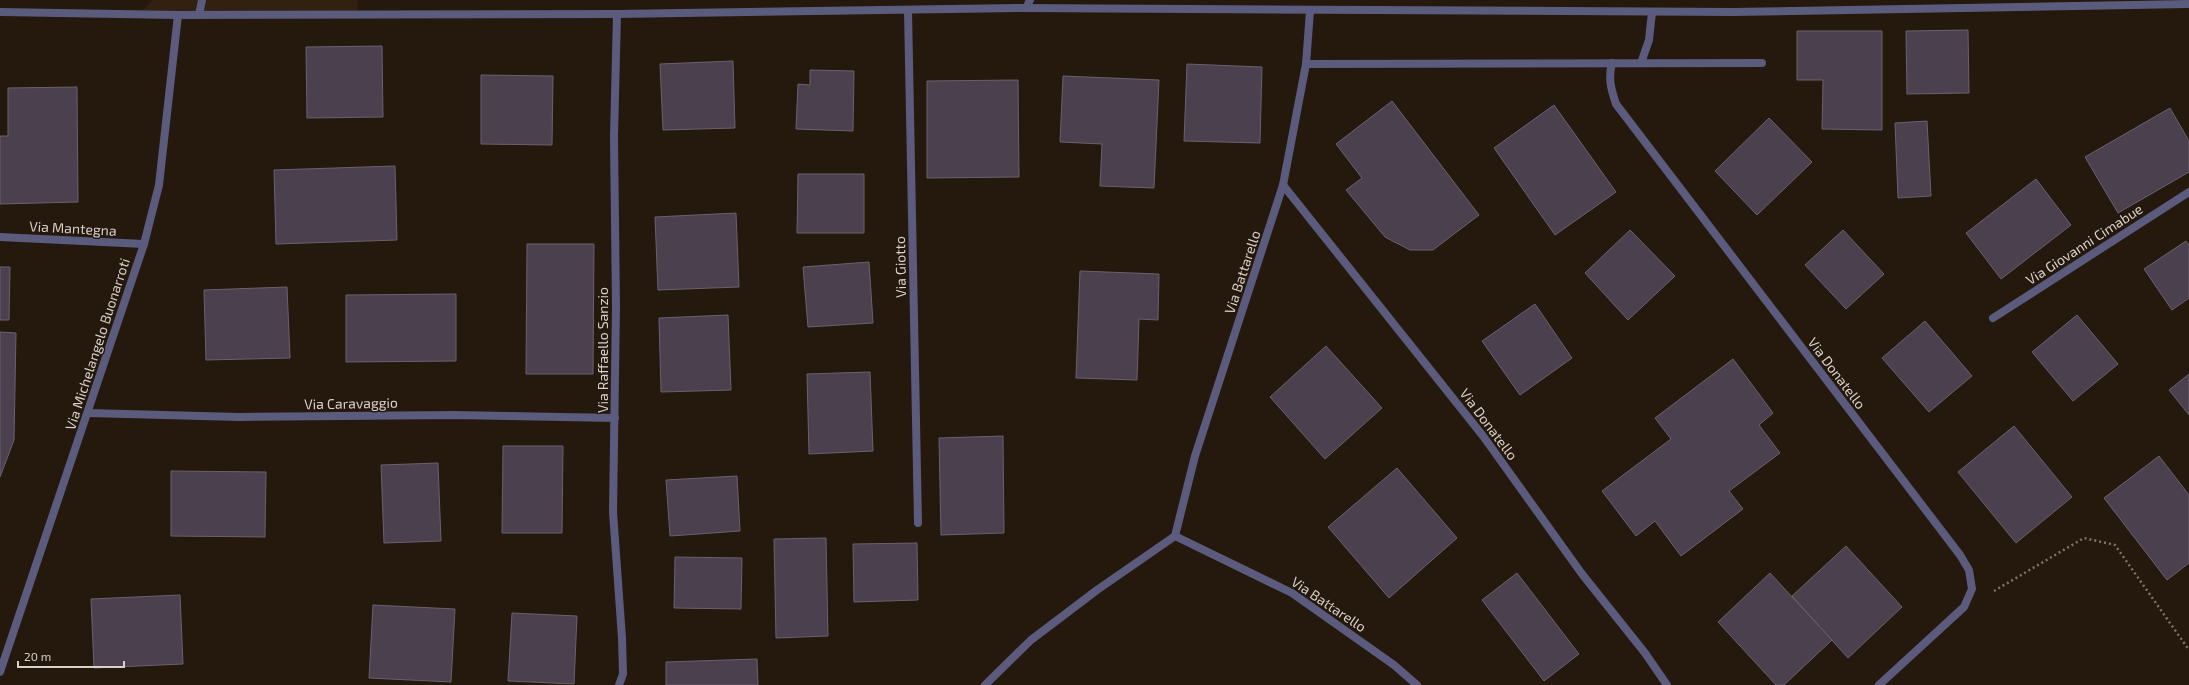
<svg xmlns="http://www.w3.org/2000/svg" width="2189" height="685" font-family="'Exo 2',sans-serif">
<style>
.built{fill:#322111}
.building{fill:#4b404e;stroke:#6b606f}
.lines{fill:none;stroke-linecap:round;stroke-linejoin:round}
.path{stroke:#7e746b;stroke-width:2.5;stroke-dasharray:2 3;stroke-linecap:butt}
.service{stroke:#5a5b7d;stroke-width:8}
.minor{stroke:#5a5b7d;stroke-width:8}
.tertiary{stroke:#5a5b7d;stroke-width:8}
.labels{text-anchor:middle;dominant-baseline:central;stroke-width:3;stroke-linejoin:round;paint-order:stroke}
.street-label{font-size:14px;fill:#d8d0c9;stroke:#25190e}
</style>
<rect width="100%" height="100%" fill="#25190e"/>
<path class="built" d="M152 0H358L357 14 139 15Z"/>
<g class="building">
<path d="M1968 30 1969 93 1907 94 1906 31Z"/>
<path d="M1797 31H1882V130L1822 129 1823 80H1797Z"/>
<path d="M382 46 383 117 307 118 306 47Z"/>
<path d="M733 61 735 128 663 130 660 64Z"/>
<path d="M1187 64 1262 67 1260 143 1184 141Z"/>
<path d="M810 70 854 71 853 131 796 129 798 84 810 85Z"/>
<path d="M481 75 553 76 552 145 481 144Z"/>
<path d="M1063 76 1159 80 1154 188 1100 186 1102 144 1060 142Z"/>
<path d="M1018 80 1019 177 927 178V81Z"/>
<path d="M77 87 78 202 0 204V136H8V88Z"/>
<path d="M1392 101 1479 215 1433 250H1410L1385 237 1346 190 1362 178 1336 144Z"/>
<path d="M1554 105 1616 192 1555 235 1494 148Z"/>
<path d="M2170 108 2189 141V172L2118 213 2085 157Z"/>
<path d="M1769 118 1812 162 1757 215 1715 171Z"/>
<path d="M1927 121 1931 196 1898 198 1895 123Z"/>
<path d="M395 166 397 240 276 244 274 170Z"/>
<path d="M798 174H864V233H797Z"/>
<path d="M2036 179 2071 225 2001 279 1966 233Z"/>
<path d="M736 213 739 287 658 290 655 217Z"/>
<path d="M1630 230 1675 276 1628 320 1585 273Z"/>
<path d="M1843 230 1884 274 1846 309 1805 265Z"/>
<path d="M2186 241 2189 245V298L2172 310 2144 269Z"/>
<path d="M527 244H594L593 374H526Z"/>
<path d="M869 262 873 323 808 327 803 267Z"/>
<path d="M0 267H10L9 320H0Z"/>
<path d="M1080 271 1159 274 1158 320 1139 319 1137 380 1076 378Z"/>
<path d="M287 287 290 358 206 360 204 290Z"/>
<path d="M456 294V361L346 362V295Z"/>
<path d="M1535 304 1572 358 1520 395 1482 341Z"/>
<path d="M728 315 731 390 661 392 659 318Z"/>
<path d="M2077 315 2118 364 2073 401 2032 352Z"/>
<path d="M1925 321 1972 376 1929 412 1882 358Z"/>
<path d="M0 332 16 333 14 440 0 477Z"/>
<path d="M1326 346 1382 408 1325 459 1270 397Z"/>
<path d="M1733 359 1773 413 1759 425 1780 453 1729 491 1743 509 1681 556 1655 521 1636 536 1602 491 1671 439 1655 418Z"/>
<path d="M870 372 873 451 809 454 807 374Z"/>
<path d="M2189 374V415L2169 390Z"/>
<path d="M2014 426 2072 497 2016 543 1958 472Z"/>
<path d="M1003 436 1004 533 941 535 939 438Z"/>
<path d="M503 446H563L562 533H502Z"/>
<path d="M2159 456 2189 495V563L2167 580 2104 498Z"/>
<path d="M438 463 441 541 384 543 381 465Z"/>
<path d="M1397 468 1457 538 1389 598 1328 527Z"/>
<path d="M171 471 266 472 265 537 171 536Z"/>
<path d="M737 476 740 531 670 536 666 480Z"/>
<path d="M826 538 828 636 776 638 774 539Z"/>
<path d="M917 543 918 600 854 602 853 544Z"/>
<path d="M1846 546 1902 607 1848 658 1792 596Z"/>
<path d="M675 557 742 558 741 609 674 608Z"/>
<path d="M1517 573 1579 654 1544 681 1482 600Z"/>
<path d="M1770 573 1832 640 1784 685H1776L1718 622Z"/>
<path d="M180 595 183 664 94 668 91 599Z"/>
<path d="M373 605 455 609 451 682 369 678Z"/>
<path d="M512 613 577 616 574 684 508 681Z"/>
<path d="M757 659 758 685H666V662Z"/>
</g>
<g class="lines">
<path class="path" d="M1994 591 2084 538 2115 545 2189 650"/>
<path class="service" d="M199 15 202 0"/>
<g class="minor">
<path d="M1026 8 1030 0"/>
<path d="M908 11 918 523"/>
<path d="M617 14 614 136 616 307 613 512 622 638 623 674 619 685"/>
<path d="M1612 63C1608 79 1611 89 1616 104L1960 555 1969 570 1972 589 1964 607 1879 685"/>
<path d="M1641 63 1649 40 1652 12"/>
<path d="M1306 64 1762 63"/>
<path d="M1283 185 1483 436 1582 574 1645 653 1667 685"/>
<path d="M0 237 144 244"/>
<path d="M1993 318 2189 192"/>
<path d="M88 413 239 417 454 415 615 418"/>
<path d="M1175 536 1292 593 1394 665 1417 685"/>
<path d="M0 672 144 244 159 185 178 15"/>
<path d="M985 685 1031 640 1097 590 1175 536 1195 456 1283 185 1306 64 1310 11"/>
</g>
<path class="tertiary" d="M0 12 178 15 617 14 1020 8 1733 12 2189 4"/>
</g>
<g class="labels">
<g class="street-label">
<text transform="translate(73 228) rotate(3)">Via Mantegna</text>
<text transform="translate(2084 244) rotate(-33)">Via Giovanni Cimabue</text>
<text transform="translate(900 267) rotate(-91)">Via Giotto</text>
<text transform="translate(1242 272) rotate(-72)">Via Battarello</text>
<text transform="translate(97 344) rotate(-72)">Via Michelangelo Buonarroti</text>
<text transform="translate(602 350) rotate(-90)">Via Raffaello Sanzio</text>
<text transform="translate(1837 373) rotate(53)">Via Donatello</text>
<text transform="translate(351 403) rotate(-1)">Via Caravaggio</text>
<text transform="translate(1489 424) rotate(53)">Via Donatello</text>
<text transform="translate(1329 604) rotate(34)">Via Battarello</text>
</g>
</g>
<path d="M18 661v6h106v-6" fill="none" stroke="#d8d0c9" stroke-width="2"/>
<text x="24" y="661" font-size="12" fill="#d8d0c9" stroke="#25190e" stroke-width="3" paint-order="stroke">20 m</text>
</svg>
